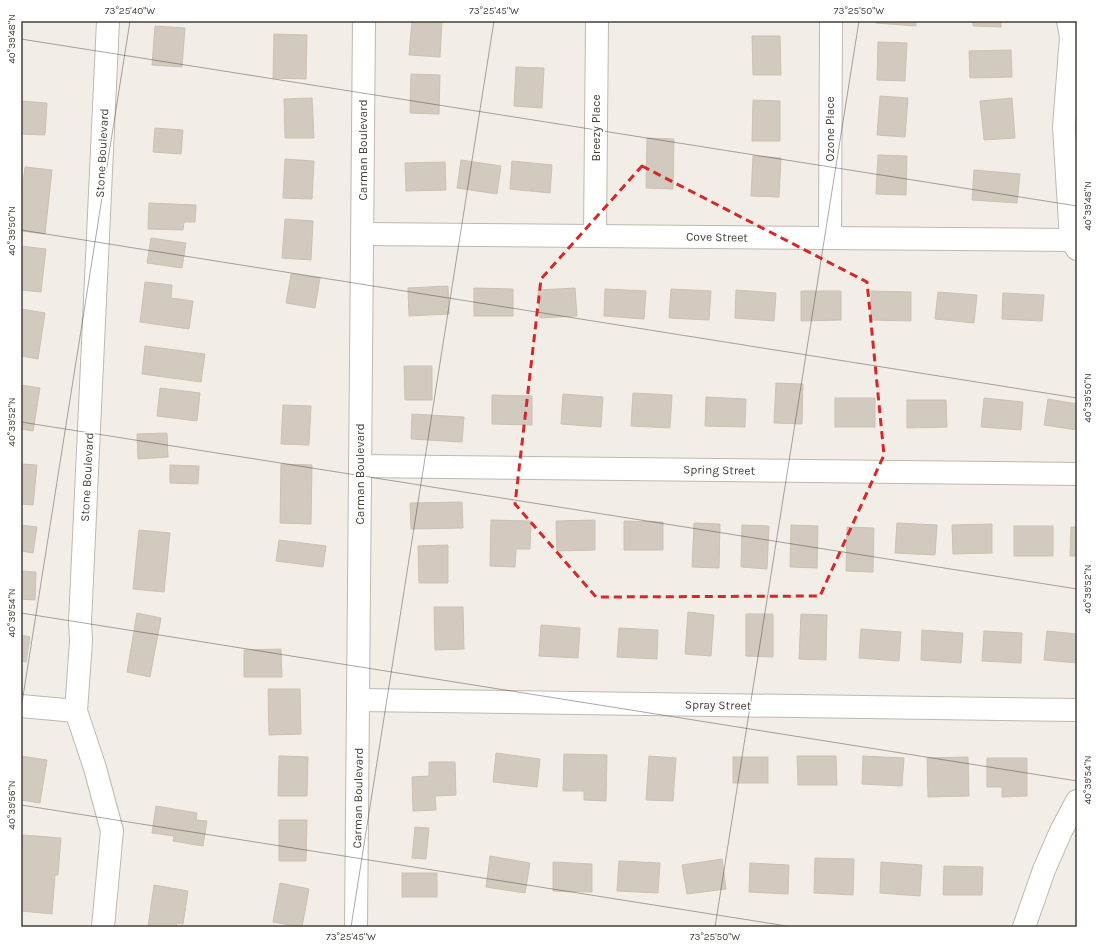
<svg xmlns="http://www.w3.org/2000/svg" width="1098" height="948" font-family="Karla,sans-serif">
<style>
.building{fill:#d2cabe;stroke:#ccc1b2}
.lines{fill:none;stroke-linecap:round;stroke-linejoin:round}
.minor-casing{stroke:#bfb8ae;stroke-width:24}
.minor{stroke:#fff;stroke-width:22}
.marked{fill:none;stroke:#d62828;stroke-width:3;stroke-dasharray:8 5;stroke-linejoin:round}
.ticks{fill:none;stroke:#443f37;stroke-width:1;stroke-opacity:0.45}
.labels{text-anchor:middle;dominant-baseline:central;stroke-width:3.5;stroke-linejoin:round;paint-order:stroke}
.street-label{font-size:12px;fill:#443f37;stroke:#fff}
.neatline{fill:none;stroke:#443f37;stroke-width:1.5}
.ticks-label{font-size:10px;text-anchor:middle;fill:#443f37}
</style>
<rect width="100%" height="100%" fill="#f2eee7"/>
<g class="building">
<path d="M412 21H442L440 57 409 55Z"/>
<path d="M876 21H916V26L876 23Z"/>
<path d="M973 21H1001V27L973 26Z"/>
<path d="M155 26 185 28 182 67 152 65Z"/>
<path d="M274 34 307 35 306 79 273 78Z"/>
<path d="M752 36H780L781 75H753Z"/>
<path d="M878 42 907 43 905 81 877 80Z"/>
<path d="M1011 50 1012 77 970 78 969 51Z"/>
<path d="M516 67 544 68 542 108 514 106Z"/>
<path d="M411 74 440 75 439 114 410 113Z"/>
<path d="M880 96 908 98 905 137 877 135Z"/>
<path d="M312 98 314 138H285L284 99Z"/>
<path d="M1012 98 1015 138 984 140 980 101Z"/>
<path d="M753 100 780 101V141H752Z"/>
<path d="M21 101 47 103 45 135 21 134Z"/>
<path d="M155 128 183 130 181 154 153 152Z"/>
<path d="M647 138 674 139 673 189 646 188Z"/>
<path d="M878 155 907 156 906 195 876 194Z"/>
<path d="M753 156 781 158 779 197 751 196Z"/>
<path d="M285 159 314 161 312 199 283 198Z"/>
<path d="M461 160 501 166 497 194 457 188Z"/>
<path d="M512 161 552 165 550 193 510 189Z"/>
<path d="M445 162 446 190 406 191 405 163Z"/>
<path d="M25 167 52 170 45 234 21 231V200Z"/>
<path d="M974 170 1020 174 1017 203 972 200Z"/>
<path d="M149 203 196 205 195 222H184L183 230 148 229Z"/>
<path d="M285 219 313 221 311 260 282 258Z"/>
<path d="M151 238 186 243 182 268 147 263Z"/>
<path d="M21 246 46 249 41 292 21 290Z"/>
<path d="M291 274 320 278 315 308 286 303Z"/>
<path d="M145 282 172 285 171 298 193 301 189 329 140 322Z"/>
<path d="M448 286 449 314 409 316 408 288Z"/>
<path d="M474 288 513 289V316H474Z"/>
<path d="M575 288 577 316 540 318 538 290Z"/>
<path d="M605 289 646 291 644 319 604 316Z"/>
<path d="M671 289 711 291 709 320 669 318Z"/>
<path d="M736 290 776 293 774 321 735 318Z"/>
<path d="M801 291H841V320L801 321Z"/>
<path d="M871 291 911 292V321L871 320Z"/>
<path d="M938 292 977 295 974 323 935 319Z"/>
<path d="M1003 293 1044 295 1042 321 1002 319Z"/>
<path d="M21 309 45 313 38 359 21 356Z"/>
<path d="M145 346 205 354 201 382 142 374Z"/>
<path d="M404 366H432V400H405Z"/>
<path d="M776 383 803 384 802 424 774 423Z"/>
<path d="M21 385 40 388 33 431 21 429Z"/>
<path d="M160 388 200 393 197 421 157 416Z"/>
<path d="M633 393 672 395 670 428 631 426Z"/>
<path d="M563 394 603 397 601 427 561 424Z"/>
<path d="M492 395 532 396V425L492 424Z"/>
<path d="M706 397 746 399 745 427 705 426Z"/>
<rect x="835" y="398" width="40" height="29"/>
<path d="M984 398 1023 402 1021 430 981 427Z"/>
<path d="M1048 399 1077 404V430L1044 425Z"/>
<path d="M907 400H946L947 427 907 428Z"/>
<path d="M283 405 311 406 309 445 281 444Z"/>
<path d="M412 414 464 417 462 442 411 439Z"/>
<path d="M167 433 168 457 138 459 137 434Z"/>
<path d="M21 464 37 465 33 505 21 504Z"/>
<path d="M281 464 312 465 311 524 280 523Z"/>
<path d="M170 465 199 466 198 484 170 483Z"/>
<path d="M462 502 463 528 411 529 410 503Z"/>
<path d="M491 520 531 521 530 549H516L515 567 490 566Z"/>
<path d="M595 520V550L557 551 556 521Z"/>
<path d="M624 521 663 522V550H624Z"/>
<path d="M694 523 720 524 719 568 692 567Z"/>
<path d="M897 523 937 525 935 555 895 553Z"/>
<path d="M992 524V553L953 554 952 525Z"/>
<path d="M21 525 37 527 33 553 21 551Z"/>
<path d="M742 525 769 526 767 569 741 567Z"/>
<path d="M791 525 818 526 817 568 790 567Z"/>
<rect x="1014" y="526" width="39" height="30"/>
<path d="M847 527 874 528 873 572 846 571Z"/>
<path d="M1071 527H1077V556H1070Z"/>
<path d="M139 530 170 533 164 592 133 589Z"/>
<path d="M279 540 326 546 323 567 276 561Z"/>
<path d="M448 545V583H419L418 546Z"/>
<path d="M21 571 36 572 35 600 21 599Z"/>
<path d="M434 607H463L464 649 435 650Z"/>
<path d="M688 612 714 615 711 656 685 654Z"/>
<path d="M137 613 161 618 150 677 127 672Z"/>
<path d="M746 614H773V657L746 656Z"/>
<path d="M801 614 827 615 826 660 799 659Z"/>
<path d="M541 625 580 628 578 658 539 656Z"/>
<path d="M619 628 658 630 657 659 617 657Z"/>
<path d="M861 629 901 632 899 661 859 658Z"/>
<path d="M922 630 963 633 961 663 921 660Z"/>
<path d="M984 631 1022 633 1021 663 982 661Z"/>
<path d="M1047 631 1077 634V663L1044 660Z"/>
<path d="M21 635 30 637 26 662 21 661Z"/>
<path d="M281 649 282 677H244V650Z"/>
<path d="M268 689H300L301 734 269 735Z"/>
<path d="M496 753 540 759 537 787 493 782Z"/>
<path d="M564 754 607 755 606 801 584 800V791H563Z"/>
<path d="M21 756 47 760 40 803 21 800Z"/>
<path d="M279 756 308 757 307 796H278Z"/>
<path d="M649 756 676 758 673 801 646 800Z"/>
<path d="M797 756H836L837 785H798Z"/>
<path d="M863 756 904 758 902 786 862 784Z"/>
<rect x="733" y="757" width="35" height="26"/>
<path d="M968 757 969 796 928 797 927 758Z"/>
<path d="M987 758H1027V796L1002 797V787H987Z"/>
<path d="M429 762H455L456 795 435 796 436 810 413 811 412 777 429 776Z"/>
<path d="M156 806 197 813 196 820 207 821 203 846 173 841 174 836 152 833Z"/>
<path d="M279 820H307L306 861H279Z"/>
<path d="M415 827 429 828 426 859 412 858Z"/>
<path d="M23 835 61 838 58 875H55L52 914 21 911V856Z"/>
<path d="M490 856 530 863 525 893 486 887Z"/>
<path d="M815 858 854 859 853 895 814 893Z"/>
<path d="M722 859 726 889 687 894 682 865Z"/>
<path d="M619 861 660 863 658 893 617 891Z"/>
<path d="M553 862 592 864V892L553 891Z"/>
<path d="M881 862 922 865 920 896 880 893Z"/>
<path d="M750 863 789 865 788 894 749 892Z"/>
<path d="M944 866 983 867 982 895H943Z"/>
<rect x="402" y="873" width="35" height="24"/>
<path d="M280 883 309 889 302 927 273 922Z"/>
<path d="M154 885 188 891 183 924 177 923 176 927H148Z"/>
</g>
<g class="lines">
<defs>
<g id="minor">
<path d="M1068 21 1071 37 1064 127 1071 240 1077 249"/>
<path d="M363 234 1071 240"/>
<path d="M595 236 597 21"/>
<path d="M830 238 831 21"/>
<path d="M360 466 1077 474"/>
<path d="M359 700 1077 710"/>
<path d="M21 706 76 711"/>
<path d="M103 927 112 831 95 768 76 711 81 641 80 622 108 21"/>
<path d="M356 927 364 21"/>
<path d="M1024 927 1044 870 1061 831 1077 801"/>
</g>
</defs>
<use href="#minor" class="minor-casing"/>
<use href="#minor" class="minor"/>
</g>
<path class="marked" d="M642 166 867 282 884 455 820 596 596 597 515 504 541 279Z"/>
<path class="ticks" d="M21 39 1077 206M21 230 1077 398M21 422 1077 589M21 613 1077 781M21 709 130 21M21 805 793 927M351 927 494 21M715 927 859 21"/>
<g class="labels">
<g class="street-label">
<text transform="translate(596 128) rotate(-90)">Breezy Place</text>
<text transform="translate(830 129) rotate(-90)">Ozone Place</text>
<text transform="translate(363 150) rotate(-90)">Carman Boulevard</text>
<text transform="translate(102 153) rotate(-87)">Stone Boulevard</text>
<text transform="translate(717 237) rotate(1)">Cove Street</text>
<text transform="translate(719 470) rotate(1)">Spring Street</text>
<text transform="translate(360 474) rotate(-90)">Carman Boulevard</text>
<text transform="translate(87 477) rotate(-87)">Stone Boulevard</text>
<text transform="translate(718 705) rotate(1)">Spray Street</text>
<text transform="translate(358 798) rotate(-89)">Carman Boulevard</text>
</g>
</g>
<rect width="1098" height="948" fill="none" stroke="#ffffff" stroke-width="44"/>
<rect x="22" y="22" width="1054" height="904" class="neatline"/>
<g class="ticks-label">
<text x="130" y="14">73°25'40"W</text>
<text x="494" y="14">73°25'45"W</text>
<text x="859" y="14">73°25'50"W</text>
<text transform="translate(11 39) rotate(-90)" y="4">40°39'48"N</text>
<text transform="translate(1087 206) rotate(-90)" y="4">40°39'48"N</text>
<text transform="translate(11 231) rotate(-90)" y="4">40°39'50"N</text>
<text transform="translate(1087 398) rotate(-90)" y="4">40°39'50"N</text>
<text transform="translate(11 422) rotate(-90)" y="4">40°39'52"N</text>
<text transform="translate(1087 589) rotate(-90)" y="4">40°39'52"N</text>
<text transform="translate(11 613) rotate(-90)" y="4">40°39'54"N</text>
<text transform="translate(1087 780) rotate(-90)" y="4">40°39'54"N</text>
<text transform="translate(11 805) rotate(-90)" y="4">40°39'56"N</text>
<text x="351" y="940">73°25'45"W</text>
<text x="715" y="940">73°25'50"W</text>
</g>
</svg>
